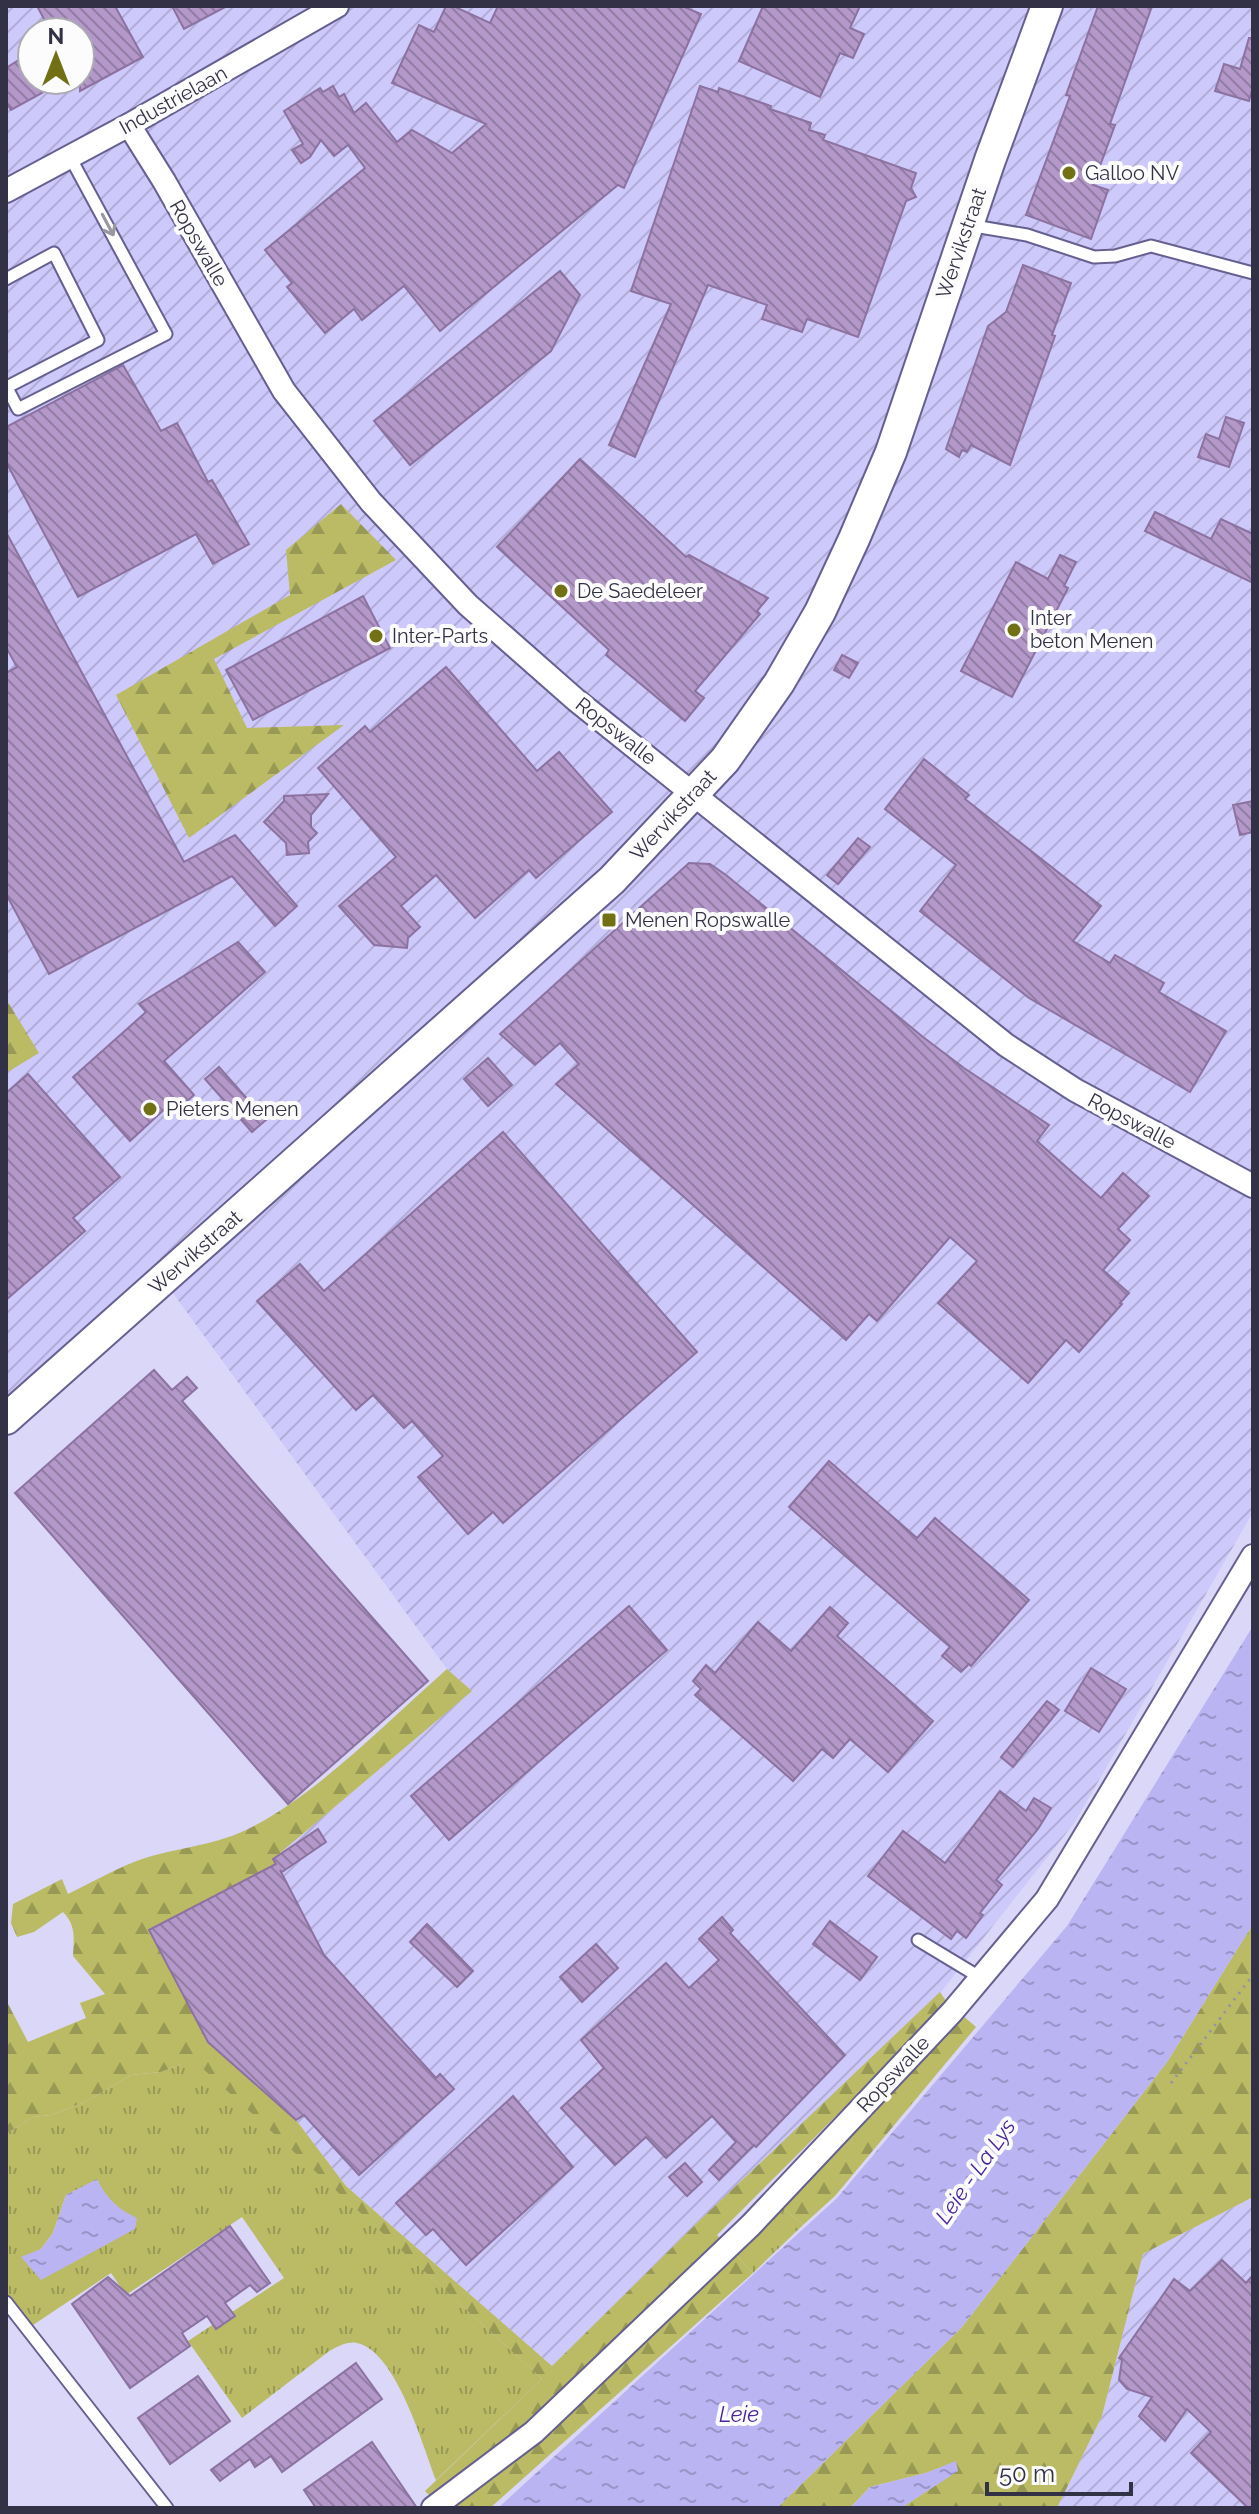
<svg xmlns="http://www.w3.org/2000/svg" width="1259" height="2514" font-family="Raleway,sans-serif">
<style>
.industrial{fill:url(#industrial-furrows);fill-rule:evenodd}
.grass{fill:url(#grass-tufts);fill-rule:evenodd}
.forest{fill:url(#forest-firs)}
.water{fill:url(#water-ripples)}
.building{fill:url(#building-back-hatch);stroke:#8c72a0;stroke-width:2}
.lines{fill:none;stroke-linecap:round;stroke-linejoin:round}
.lane-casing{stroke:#666090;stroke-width:15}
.street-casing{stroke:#666090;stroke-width:26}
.secondary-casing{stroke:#666090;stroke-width:34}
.path{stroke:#9390ac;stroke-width:3;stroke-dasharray:2 6;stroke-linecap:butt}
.lane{stroke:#fff;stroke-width:11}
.street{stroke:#fff;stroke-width:22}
.secondary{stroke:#fff;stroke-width:30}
.oneway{stroke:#9998a2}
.poi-dot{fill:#717014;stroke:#fcfcfc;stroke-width:3}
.labels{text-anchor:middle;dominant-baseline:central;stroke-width:8;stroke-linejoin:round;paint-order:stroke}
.street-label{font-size:20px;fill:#333146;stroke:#fcfcfc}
.poi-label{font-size:20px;fill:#333146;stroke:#fcfcfc;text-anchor:start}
.water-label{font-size:22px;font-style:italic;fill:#49259b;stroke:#fcfcfc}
</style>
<defs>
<pattern id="industrial-furrows" width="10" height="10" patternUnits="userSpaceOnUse" patternTransform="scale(2)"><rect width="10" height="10" fill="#cec9fb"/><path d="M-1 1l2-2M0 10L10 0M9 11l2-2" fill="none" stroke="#b1add8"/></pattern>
<pattern id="grass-tufts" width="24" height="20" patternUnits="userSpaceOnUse" patternTransform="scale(2)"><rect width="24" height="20" fill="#babb64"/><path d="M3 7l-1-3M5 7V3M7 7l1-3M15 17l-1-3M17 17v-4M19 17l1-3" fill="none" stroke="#989954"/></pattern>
<pattern id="forest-firs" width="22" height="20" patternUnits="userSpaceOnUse" patternTransform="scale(2)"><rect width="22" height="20" fill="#babb64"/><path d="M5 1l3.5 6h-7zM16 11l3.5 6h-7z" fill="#989954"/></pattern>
<pattern id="water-ripples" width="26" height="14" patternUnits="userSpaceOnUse" patternTransform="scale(2)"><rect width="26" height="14" fill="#bbb4f3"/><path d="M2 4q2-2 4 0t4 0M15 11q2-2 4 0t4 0" fill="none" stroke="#9993c7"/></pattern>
<pattern id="building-back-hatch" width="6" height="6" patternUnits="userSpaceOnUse" patternTransform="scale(2)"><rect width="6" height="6" fill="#b398c9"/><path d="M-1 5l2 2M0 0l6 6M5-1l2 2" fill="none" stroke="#927da5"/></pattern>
</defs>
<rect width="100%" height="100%" fill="#dad7f8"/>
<g class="industrial">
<path d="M6 6H1253V1512L1075 1822 941 1992 699 2221 552 2366 346 2186 296 2120 208 2042 149 1930 276 1863 273 1859 471 1690 447 1669 156 1270 6 1400ZM32 32H80V80H32Z"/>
<path d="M1253 2197V2508H1057L1102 2416 1143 2254Z"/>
</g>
<g class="grass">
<path d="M189 2055 542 2379 436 2480C423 2446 396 2351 357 2343 347 2341 337 2347 328 2352L242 2418 188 2341 284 2278 242 2217 126 2295 111 2273 30 2327 6 2293V2134L33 2117 51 2115 87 2101 131 2075 161 2072 180 2065ZM97 2180 106 2197 123 2212 41 2280V2249L53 2233 66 2195Z"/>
<path d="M783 2208 803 2225 753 2273 736 2255Z"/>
</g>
<g class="forest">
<path d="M341 504 396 560 214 659 247 728 344 725 189 838 116 695 290 595 286 550Z"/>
<path d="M6 999 39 1053 6 1073Z"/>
<path d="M447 1669 472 1691 273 1859 276 1864 149 1931 208 2042 296 2120 346 2186 552 2366 699 2221 940 1992 948 2004 717 2235 753 2273 490 2508H442L425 2491 542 2379 189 2056 180 2065 161 2072 131 2075 87 2101 51 2115 33 2117 6 2134V2000L28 2042 86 2018 80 2003 105 1994 73 1956C74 1938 76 1925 63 1912L34 1932 17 1937 11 1923 13 1904 62 1879 68 1894C89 1884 111 1871 134 1862 170 1848 210 1847 246 1830 315 1797 389 1720 447 1669Z"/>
<path d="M1253 1924V2197L1143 2254 1102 2416 1057 2508H901L957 2471 955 2462 926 2473 870 2487 850 2508H777L962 2327 1167 2062Z"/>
<path d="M962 2015 976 2027 835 2196 803 2225 783 2208Z"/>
</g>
<g class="water">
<path d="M1253 1626V1924L1167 2062 962 2327 777 2508H498L837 2198 1067 1926Z"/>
<path d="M97 2179C107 2199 118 2209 137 2218L135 2229 41 2280 21 2257 41 2249 53 2233 66 2195Z"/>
<path d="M956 2461 958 2471 901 2508H850L870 2487 926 2473Z"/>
</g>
<g class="building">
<path d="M37 6H115L143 57 80 91V32H51Z"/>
<path d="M172 6H227L184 29Z"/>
<path d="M446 6H453L490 23 498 6H682L701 14 624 188 618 185 440 331 404 286 362 320 354 309 325 333 287 287 292 283 265 250 365 168 348 145 334 156 321 140 310 157 301 163 292 150 303 144 284 111 320 88 323 92 333 86 339 97 344 94 354 113 366 103 397 142 412 130 452 153 486 124 392 83 419 25 434 32Z"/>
<path d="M763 6H860L850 28 864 34 853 58 840 53 820 97 739 61Z"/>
<path d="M1098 6H1152L1110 124 1115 125 1093 185 1108 190 1091 239 1026 215 1070 96 1066 95Z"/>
<path d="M1249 38H1253V87L1249 101 1215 91 1224 64 1240 69Z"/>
<path d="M22 58 32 80 42 93 11 110 6 102V68Z"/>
<path d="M700 86 718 92 719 88 771 106 770 109 811 123 809 130 825 135 823 140 916 173 911 188 916 197 906 201 858 337 807 319 802 332 762 319 767 305 708 285 635 457 609 445 671 304 631 291Z"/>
<path d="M1023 265 1071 283 1052 335 1055 336 1010 465 971 445 967 452 962 450 959 457 946 449 988 326 1006 312Z"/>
<path d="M560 271 580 295 551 351 410 465 374 421Z"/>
<path d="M123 365 161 431 177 423 208 482 212 480 249 544 213 564 196 534 78 597 6 462V427Z"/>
<path d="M1226 417 1244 423 1229 467 1198 457 1206 434 1219 439Z"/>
<path d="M580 459 686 557 689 555 768 598 757 611 760 614 695 691 704 698 685 721 606 655 609 650 497 547Z"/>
<path d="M1155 512 1211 539 1221 519 1253 534V583L1145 531Z"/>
<path d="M6 532 184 862 235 835 297 906 275 926 232 876 49 974 6 894V673L17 667 6 647Z"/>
<path d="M1060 555 1076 562 1064 586 1068 588 1012 697 961 671 1016 562 1048 579Z"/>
<path d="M363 596 390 648 253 720 226 670Z"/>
<path d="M842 655 858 663 849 678 834 670Z"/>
<path d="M446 667 537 771 559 752 612 812 536 878 529 870 475 918 436 875 401 906 420 927 408 938 407 948 374 945 339 906 396 857 318 768 365 726 370 732Z"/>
<path d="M924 759 969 795 965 799 1101 906 1073 941 1110 963 1115 955 1164 983 1159 992 1226 1031 1190 1092 1029 998 920 911 956 865 885 809Z"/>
<path d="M328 794 311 815V827L317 833 308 842 309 853 287 855 286 843 264 822 284 801V796Z"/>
<path d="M1253 801V832L1240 835 1233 805Z"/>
<path d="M858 838 870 847 838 884 827 875Z"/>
<path d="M689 863 710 864 726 875 923 1037 964 1068 1049 1125 1037 1141 1101 1198 1123 1173 1149 1196 1118 1229 1130 1240 1103 1270 1129 1293 1120 1303 1122 1304 1079 1352 1066 1340 1028 1383 938 1303 977 1261 950 1237 877 1321 869 1314 846 1340 556 1084 579 1064 560 1043 535 1065 500 1034Z"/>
<path d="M238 942 265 972 164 1061 194 1095 175 1112 169 1105 130 1141 73 1077 146 1012 139 1004Z"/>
<path d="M488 1058 512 1085 488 1106 464 1079Z"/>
<path d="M219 1067 266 1120 252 1132 205 1079Z"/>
<path d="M28 1074 120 1177 73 1218 85 1231 6 1300V1093Z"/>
<path d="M503 1132 697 1352 503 1523 493 1512 468 1534 418 1477 443 1456 412 1421 404 1428 373 1395 356 1410 257 1301 300 1264 324 1291Z"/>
<path d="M154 1370 172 1390 187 1377 197 1388 182 1401 428 1681 288 1804 15 1493Z"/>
<path d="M829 1461 917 1538 935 1518 1029 1600 971 1666 969 1664 961 1672 942 1656 950 1647 789 1507Z"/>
<path d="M629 1606 667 1650 449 1840 411 1796Z"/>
<path d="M830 1607 848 1623 837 1636 933 1721 888 1772 850 1739 833 1758 822 1749 793 1781 695 1695 701 1689 693 1681 706 1665 715 1673 758 1622 791 1651Z"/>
<path d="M1091 1668 1126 1689 1099 1732 1065 1711Z"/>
<path d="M1047 1701 1059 1710 1013 1767 1001 1757Z"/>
<path d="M1000 1791 1026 1811 1034 1798 1051 1808 1038 1829 996 1880 1002 1885 980 1913 983 1915 966 1938 957 1931 951 1939 868 1876 903 1831 945 1863Z"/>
<path d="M318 1829 326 1842 282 1872 280 1870 324 1955 436 2078 440 2074 454 2089 359 2175 304 2115 296 2120 208 2042 149 1930 276 1864 273 1859Z"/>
<path d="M722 1917 733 1930 730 1933 845 2055 756 2147 754 2145 719 2180 709 2170 736 2142 712 2116 666 2158 646 2137 615 2165 561 2108 604 2068 581 2040 666 1963 689 1988 719 1960 699 1939Z"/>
<path d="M830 1921 877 1957 860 1980 813 1944Z"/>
<path d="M427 1924 473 1971 457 1987 410 1942Z"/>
<path d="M596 1944 618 1968 582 2002 560 1977Z"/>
<path d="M513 2096 573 2167 466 2265 433 2229 426 2235 396 2203Z"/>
<path d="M685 2163 702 2182 687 2196 669 2177Z"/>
<path d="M230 2226 270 2283 257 2292 250 2285 225 2303 235 2316 216 2329 207 2316 182 2333 190 2346 130 2388 72 2304 108 2277 130 2296Z"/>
<path d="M1222 2260 1246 2283 1253 2275V2508H1248L1191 2453 1211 2432 1187 2409 1165 2441 1139 2416 1152 2397 1127 2389 1119 2380 1122 2360 1119 2358 1174 2279 1190 2291Z"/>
<path d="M356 2363 382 2399 282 2472 271 2456 255 2467 250 2459 220 2481 211 2470Z"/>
<path d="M198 2376 230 2421 170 2464 138 2418Z"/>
<path d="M372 2442 417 2508H316L304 2490Z"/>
</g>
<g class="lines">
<defs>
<g id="lane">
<path d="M968 225 1027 235 1094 257 1115 256 1151 246 1253 273"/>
<path d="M6 279 54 253 98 340 7 387"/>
<path d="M6 386 18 409 166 334 70 157"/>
<path d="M918 1940 981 1978"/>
<path d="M6 2302 167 2508"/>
</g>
<g id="street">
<path d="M129 125 164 181 284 391 371 502 468 605 576 700 1006 1045 1075 1090 1253 1186"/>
<path d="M6 191 129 125 337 6"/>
<path d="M433 2508 534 2432 751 2225 952 2012 1047 1899 1253 1556"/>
</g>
<path id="secondary" d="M6 1419 612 880 725 760 779 683 820 612 854 539 891 452 990 160 1047 6"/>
</defs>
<use href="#lane" class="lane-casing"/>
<use href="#street" class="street-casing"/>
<use href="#secondary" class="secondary-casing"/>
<path class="path" d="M1171 2083 1253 1975"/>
<use href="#lane" class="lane"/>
<use href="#street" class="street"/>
<use href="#secondary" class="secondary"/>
</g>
<defs><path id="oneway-shaft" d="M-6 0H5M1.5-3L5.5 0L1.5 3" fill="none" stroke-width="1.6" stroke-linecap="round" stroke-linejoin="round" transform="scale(2)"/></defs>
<use class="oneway" href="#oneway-shaft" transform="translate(108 225) rotate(62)"/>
<g class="poi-dot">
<circle cx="1069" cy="173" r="8"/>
<circle cx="561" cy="591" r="8"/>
<circle cx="1014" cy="630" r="8"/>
<circle cx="376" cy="636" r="8"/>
<rect x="601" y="912" width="16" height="16" rx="4"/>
<circle cx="150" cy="1109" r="8"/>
</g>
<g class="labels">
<g class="street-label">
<text transform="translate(173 100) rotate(-29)">Industrielaan</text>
<text transform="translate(199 243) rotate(60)">Ropswalle</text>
<text transform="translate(961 243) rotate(-71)">Wervikstraat</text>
<text transform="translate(616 731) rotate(38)">Ropswalle</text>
<text transform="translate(673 815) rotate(-47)">Wervikstraat</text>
<text transform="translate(1132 1121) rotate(28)">Ropswalle</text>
<text transform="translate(195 1252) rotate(-41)">Wervikstraat</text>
<text transform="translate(893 2074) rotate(-47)">Ropswalle</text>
</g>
<g class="poi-label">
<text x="1085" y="173">Galloo NV</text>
<text x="577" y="591">De Saedeleer</text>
<text x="1030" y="618">Inter<tspan x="1030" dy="23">beton Menen</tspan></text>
<text x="392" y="636">Inter-Parts</text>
<text x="625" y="920">Menen Ropswalle</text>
<text x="166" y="1109">Pieters Menen</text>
</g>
<g class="water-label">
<text transform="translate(975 2171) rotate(-55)">Leie - La Lys</text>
<text x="739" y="2414">Leie</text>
</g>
</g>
<rect width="1259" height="2514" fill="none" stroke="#333146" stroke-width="16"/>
<g transform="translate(56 56)"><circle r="38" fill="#fcfcfc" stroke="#acabb3" stroke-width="2"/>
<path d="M0-6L14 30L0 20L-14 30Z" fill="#717014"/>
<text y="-12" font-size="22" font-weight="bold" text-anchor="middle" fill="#333146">N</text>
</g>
<path d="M987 2482v12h144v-12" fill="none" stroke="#333146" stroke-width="4"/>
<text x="999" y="2482" font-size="24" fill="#333146" stroke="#fcfcfc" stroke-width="6" paint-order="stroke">50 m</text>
</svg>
